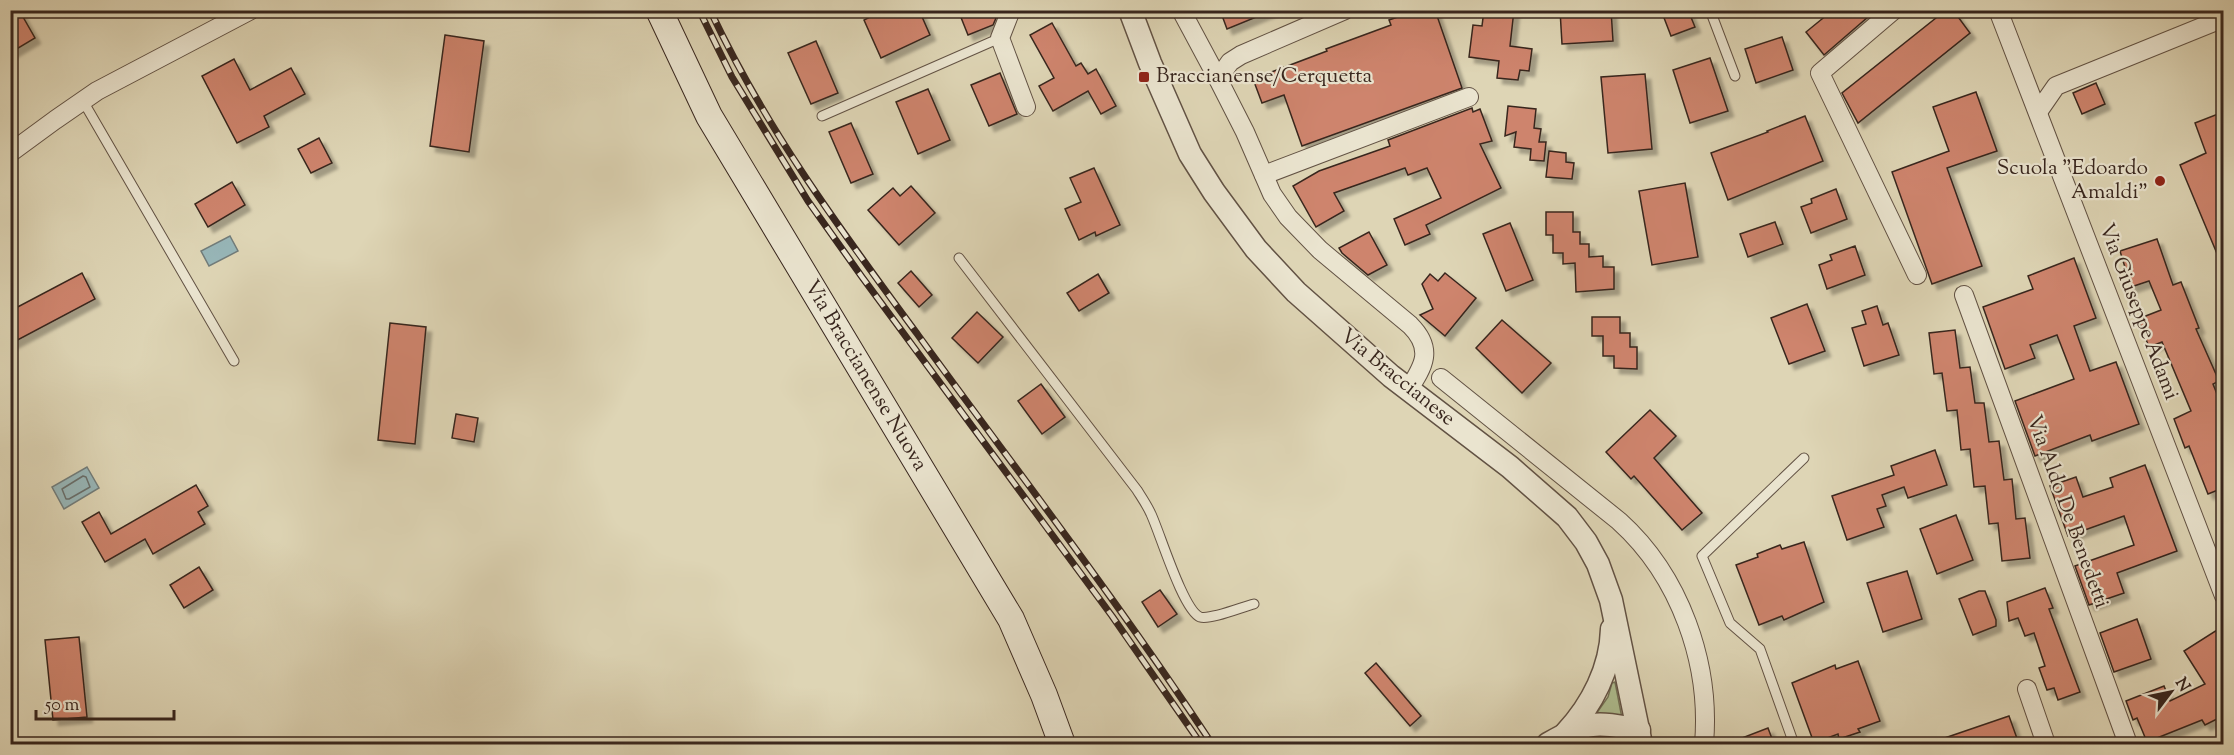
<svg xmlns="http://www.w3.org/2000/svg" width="2234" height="755" font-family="'Sorts Mill Goudy',serif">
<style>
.green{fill:#aebe90;stroke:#737257;stroke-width:1.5}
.water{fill:#97b6b8;stroke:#717c7a;stroke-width:1.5}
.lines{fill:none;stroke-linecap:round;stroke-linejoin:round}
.shore{stroke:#686e6b;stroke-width:1.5}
.building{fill:#ce846d;stroke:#38261e;stroke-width:1.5;filter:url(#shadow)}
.service-casing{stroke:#625244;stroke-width:11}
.minor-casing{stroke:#625244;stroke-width:20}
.tertiary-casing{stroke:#625244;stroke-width:25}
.secondary-casing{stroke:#38261e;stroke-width:28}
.service{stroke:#eae4cf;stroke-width:9}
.minor{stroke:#eae4cf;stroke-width:18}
.tertiary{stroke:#eae4cf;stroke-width:22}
.secondary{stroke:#eae4cf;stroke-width:26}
.rail-casing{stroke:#38261e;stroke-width:7}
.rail{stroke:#eae4cf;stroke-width:4.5;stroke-dasharray:14;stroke-linecap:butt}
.poi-dot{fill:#8f2418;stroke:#eae4cf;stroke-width:2}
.labels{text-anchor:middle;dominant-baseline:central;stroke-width:4.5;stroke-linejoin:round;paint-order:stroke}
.poi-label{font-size:21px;fill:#38261e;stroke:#eae4cf;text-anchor:start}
.street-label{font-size:21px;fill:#38261e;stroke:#eae4cf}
</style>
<defs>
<filter id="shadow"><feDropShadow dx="5.5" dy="5.5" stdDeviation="1.5" flood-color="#0004"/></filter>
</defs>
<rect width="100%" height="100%" fill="#ded5b5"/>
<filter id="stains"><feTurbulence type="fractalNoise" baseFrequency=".00333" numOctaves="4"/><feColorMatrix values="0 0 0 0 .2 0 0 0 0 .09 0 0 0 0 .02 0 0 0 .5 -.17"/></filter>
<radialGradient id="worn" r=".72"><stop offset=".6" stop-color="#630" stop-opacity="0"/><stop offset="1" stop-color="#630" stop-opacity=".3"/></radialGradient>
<g class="green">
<path d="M1615 682 1622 718 1596 714 1608 697 1612 683Z"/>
<path d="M1587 734 1621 736 1602 744H1571Z"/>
</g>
<g class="water">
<path d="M230 236 238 251 209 266 201 251Z"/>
<path d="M87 467 99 488 64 509 52 487Z"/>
</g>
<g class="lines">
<path class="shore" d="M83 476 86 477 90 487 69 499H66L62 489Z"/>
</g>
<g class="building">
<path d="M10 10H19L35 38 10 53Z"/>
<path d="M884 10H919L930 35 881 58 864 20Z"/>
<path d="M958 10H993L996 18 993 25 968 35Z"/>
<path d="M1220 10H1271V11L1227 29Z"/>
<path d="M1418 10H1435L1462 88 1302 146 1284 95 1262 103 1253 79 1327 51 1326 49 1391 25 1389 20Z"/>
<path d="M1484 10H1514L1510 46 1532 49 1529 71 1520 70 1518 80 1497 78 1499 61 1469 57 1473 25 1482 26Z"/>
<path d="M1560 10H1611L1613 41 1562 44Z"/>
<path d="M1661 10H1688L1695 27 1671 36Z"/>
<path d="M1833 10H1876L1824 55 1806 32Z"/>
<path d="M1946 10H1953L1970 33 1858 123 1842 93Z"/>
<path d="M1052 23 1076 66 1081 63 1088 74 1096 69 1116 106 1101 114 1088 91 1053 111 1039 86 1054 78 1030 35Z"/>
<path d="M445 35 484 41 469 152 430 146Z"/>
<path d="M1782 37 1793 70 1756 83 1745 49Z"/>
<path d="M816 41 838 93 811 104 788 53Z"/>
<path d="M1710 58 1728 111 1690 123 1673 70Z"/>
<path d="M234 59 250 90 291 68 305 94 264 116 269 127 237 143 202 76Z"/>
<path d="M1000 73 1017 114 989 126 971 85Z"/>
<path d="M1645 74 1652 149 1608 153 1601 77Z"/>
<path d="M2096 83 2105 104 2082 114 2073 93Z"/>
<path d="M928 89 950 140 918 154 896 102Z"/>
<path d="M1976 92 1997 151 1947 168 1982 266 1932 284 1892 172 1949 151 1933 107Z"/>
<path d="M1508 106 1536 109 1534 128 1541 129 1539 142H1546L1544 161 1530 160 1531 149 1514 147 1516 132 1505 136Z"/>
<path d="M1472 108 1473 112 1480 109 1492 141 1480 144 1501 188 1426 225 1430 234 1405 245 1394 219 1441 198 1427 168 1408 175 1405 168 1334 193 1344 211 1316 227 1293 186 1319 171 1390 146 1388 140Z"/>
<path d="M2223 112V268L2180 165 2206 153 2195 123Z"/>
<path d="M1805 116 1823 161 1728 200 1711 153 1768 132 1767 131Z"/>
<path d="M851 123 873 174 851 183 829 132Z"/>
<path d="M319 138 332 163 311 173 298 149Z"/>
<path d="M1549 151 1566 153V162L1574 163 1572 179 1546 177Z"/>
<path d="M1094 168 1120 225 1096 236 1095 232 1079 240 1065 209 1081 202 1070 178Z"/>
<path d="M232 182 245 205 208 227 195 204Z"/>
<path d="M1685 183 1698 257 1652 265 1639 191Z"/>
<path d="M911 186 935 213 899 245 868 210 893 188 900 196Z"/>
<path d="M1836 189 1847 219 1811 233 1801 207 1812 203 1811 199Z"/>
<path d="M1546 212H1573V232H1580V244H1589V257L1603 256V267H1614V289L1576 292 1575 263 1563 264V253H1553V235H1546Z"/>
<path d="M1775 222 1783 244 1748 257 1740 234Z"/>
<path d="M1510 223 1533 280 1506 291 1483 234Z"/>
<path d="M1369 232 1387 265 1368 275 1342 253 1339 248Z"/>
<path d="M2157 239 2173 285 2181 282 2199 328 2196 329 2219 381 2213 384 2223 409V488L2208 494 2189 446 2185 448 2174 419 2191 411 2162 342 2149 347 2138 319 2161 310 2149 281 2131 287 2120 251Z"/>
<path d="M1855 246 1865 275 1827 289 1819 265 1832 260 1830 255Z"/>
<path d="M2074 258 2096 318 2074 326 2090 371 2116 362 2139 424 2092 441 2090 435 2035 456 2015 401 2074 379 2057 335 2030 345 2035 358 2005 369 1983 307 2033 289 2028 276Z"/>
<path d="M911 271 932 295 919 307 898 283Z"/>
<path d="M82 273 95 299 10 344V311Z"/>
<path d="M1445 273 1476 298 1445 336 1420 315 1433 309 1422 284 1430 274 1438 281Z"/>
<path d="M1098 274 1109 293 1079 311 1067 293Z"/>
<path d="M1807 304 1825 351 1789 364 1771 318Z"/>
<path d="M1877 306 1883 325 1888 323 1899 355 1864 366 1852 328 1866 324 1862 311Z"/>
<path d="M977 312 1003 337 978 363 952 338Z"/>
<path d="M1592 317H1620V333H1630V347H1637V369L1614 368V356H1603V336H1592Z"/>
<path d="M1502 320 1551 363 1522 393 1476 348Z"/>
<path d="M390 323 426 327 415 444 378 440Z"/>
<path d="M1955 330 1960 368 1970 367 1975 403H1984L1989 442 1999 441 2004 480 2012 479 2016 519 2025 518 2030 558 2002 561 1998 523 1989 524 1985 486 1974 487 1970 449 1961 450 1957 410 1947 411 1942 373 1934 374 1929 333Z"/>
<path d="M1041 384 1065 417 1042 434 1018 401Z"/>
<path d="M1650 410 1676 436 1654 458 1702 513 1682 530 1634 476 1631 479 1606 452Z"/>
<path d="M456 414 478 418 474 442 452 438Z"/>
<path d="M1935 450 1947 485 1908 498 1904 487 1882 495 1886 506 1877 509 1884 527 1847 540 1832 496 1894 475 1891 466Z"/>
<path d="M2145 465 2177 551 2117 573 2124 593 2089 605 2075 566 2134 545 2124 516 2068 536 2050 486 2076 477 2083 497 2113 487 2110 478Z"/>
<path d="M196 485 208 506 198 512 205 524 153 554 145 539 105 562 82 522 99 512 111 534Z"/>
<path d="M1956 515 1973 560 1937 574 1920 529Z"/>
<path d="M1804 542 1824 602 1784 620 1782 616 1759 625 1736 565 1758 557 1757 554 1780 545 1782 549Z"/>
<path d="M199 567 213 590 184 608 170 585Z"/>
<path d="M1907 571 1922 619 1883 632 1867 583Z"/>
<path d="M2045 588 2053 608 2049 609 2080 692 2058 700 2054 688 2047 690 2039 668 2045 666 2034 633 2025 636 2018 618 2009 621 2007 602Z"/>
<path d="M1160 590 1177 614 1158 627 1142 602Z"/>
<path d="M1979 591H1985L1996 620V626L1973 635 1959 599Z"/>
<path d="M2137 619 2151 659 2114 672 2100 633Z"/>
<path d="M2217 630 2223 640V716L2205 725 2202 720 2147 742 2137 718 2133 720 2126 701 2164 686 2170 701 2205 684 2184 651Z"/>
<path d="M79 637 87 717 53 720 45 640Z"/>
<path d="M1858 661 1880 721 1858 729 1860 732 1839 739 1838 734 1814 743 1792 683 1835 665 1836 669Z"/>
<path d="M1376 663 1421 716 1410 726 1365 673Z"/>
<path d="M2009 716 2019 744H1934L1933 742Z"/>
<path d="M1768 728 1774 744H1729V743Z"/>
</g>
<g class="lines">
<defs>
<g id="service">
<path d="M1710 10 1735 76"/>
<path d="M83 101 234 361"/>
<path d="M822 116 1000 38"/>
<path d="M959 258 1137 490C1142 498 1147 505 1151 514 1160 533 1183 610 1200 617 1211 620 1242 607 1254 604"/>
<path d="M1794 744 1760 649 1730 623 1702 556 1804 458"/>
</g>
<g id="minor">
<path d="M1011 10 1000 38 1026 107"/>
<path d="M1181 10 1218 79"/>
<path d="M1345 10 1241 55 1230 62 1218 79 1245 132 1272 194 1288 217 1320 250 1410 325C1434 349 1424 366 1408 390"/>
<path d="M1894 10 1820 73 1917 275"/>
<path d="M1998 10 2224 596"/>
<path d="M2038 112 2056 86 2224 18"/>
<path d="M10 153 55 120 97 91 251 10"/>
<path d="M1264 175 1469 97"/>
<path d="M1964 295 2128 744"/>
<path d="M1441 378 1619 521C1680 576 1711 663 1704 744"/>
<path d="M2027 689 2046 744"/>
</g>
<g id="tertiary">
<path d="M1130 10 1150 63 1190 154 1214 192 1256 249 1296 292 1391 376 1510 467 1567 517 1586 542 1598 564 1611 600 1641 744"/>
<path d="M1566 733C1592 705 1611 668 1612 629"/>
<path d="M1548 744C1589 721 1593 721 1639 730"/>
</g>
<path id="secondary" d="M659 10 709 116 1011 619 1044 695 1062 744"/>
</defs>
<use href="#service" class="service-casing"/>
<use href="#minor" class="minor-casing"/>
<use href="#tertiary" class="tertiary-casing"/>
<use href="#secondary" class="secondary-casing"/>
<use href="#service" class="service"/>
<use href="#minor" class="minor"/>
<use href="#tertiary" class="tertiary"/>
<use href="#secondary" class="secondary"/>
<defs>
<g id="rail">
<path d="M699 10 732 77 808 201 862 277 1112 616 1201 744"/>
<path d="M710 10C767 131 840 229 918 335 1017 471 1120 604 1212 744"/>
</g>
</defs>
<use href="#rail" class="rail-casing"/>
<use href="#rail" class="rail"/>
</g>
<g class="poi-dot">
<rect x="1138" y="71" width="12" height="12" rx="3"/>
<circle cx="2160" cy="181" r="6"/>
</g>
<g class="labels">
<g class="poi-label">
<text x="1156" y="77">Braccianense/Cerquetta</text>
<text x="2148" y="169" text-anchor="end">Scuola "Edoardo<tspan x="2148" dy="24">Amaldi"</tspan></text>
</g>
<g class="street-label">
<text transform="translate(2138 312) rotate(69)">Via Giuseppe Adami</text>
<text transform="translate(865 376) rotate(59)">Via Braccianense Nuova</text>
<text transform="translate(1397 378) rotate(39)">Via Braccianese</text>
<text transform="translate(2067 512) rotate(70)">Via Aldo De Benedetti</text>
</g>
</g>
<rect width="2234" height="755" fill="none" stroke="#ded5b5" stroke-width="36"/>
<rect x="12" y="12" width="2210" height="731" fill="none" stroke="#38261e" stroke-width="3"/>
<rect x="18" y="18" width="2198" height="719" fill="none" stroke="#38261e" stroke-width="1.5"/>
<g transform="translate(2171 692) rotate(58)" stroke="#eae4cf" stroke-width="4.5" paint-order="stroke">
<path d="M0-4.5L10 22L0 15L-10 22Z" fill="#38261e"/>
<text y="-9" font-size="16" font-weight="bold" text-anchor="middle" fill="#38261e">N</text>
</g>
<path d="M36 710v9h138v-9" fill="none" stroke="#38261e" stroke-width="3"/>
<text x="45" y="710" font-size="18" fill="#38261e" stroke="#eae4cf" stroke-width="4.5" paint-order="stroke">50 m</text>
<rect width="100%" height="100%" filter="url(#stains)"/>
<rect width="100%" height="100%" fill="url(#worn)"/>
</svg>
